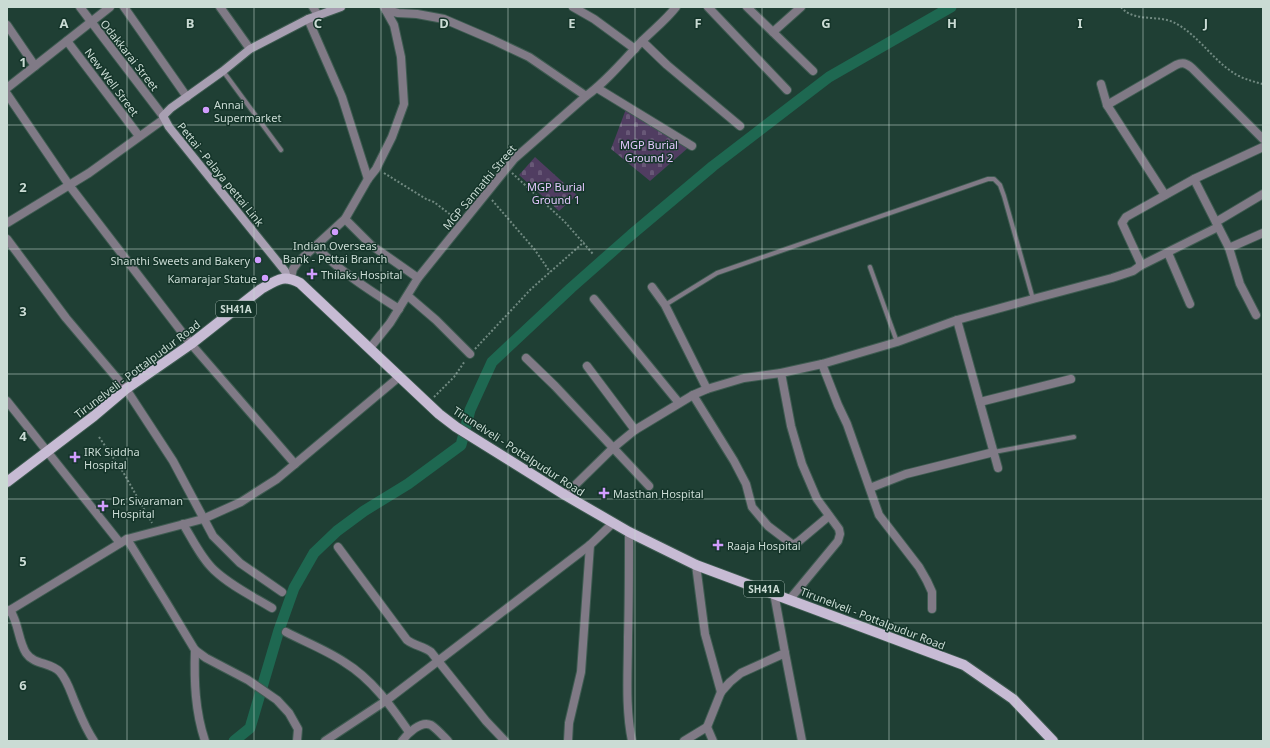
<svg xmlns="http://www.w3.org/2000/svg" width="1270" height="748" font-family="'Noto Sans',sans-serif">
<style>
.cemetery{fill:url(#cemetery-stones)}
.lines{fill:none;stroke-linecap:round;stroke-linejoin:round}
.canal{stroke:#1e6851;stroke-width:11}
.lane-casing{stroke:#3e5b51;stroke-width:6}
.street-casing{stroke:#3e5b51;stroke-width:10}
.secondary-casing{stroke:#3e5b51;stroke-width:10}
.primary-casing{stroke:#3e5b51;stroke-width:12}
.path{stroke:#708980;stroke-width:2;stroke-dasharray:2 2;stroke-linecap:butt}
.lane{stroke:#807a86;stroke-width:4}
.street{stroke:#807a86;stroke-width:8}
.secondary{stroke:#a89fb2;stroke-width:8}
.primary{stroke:#c7bbd4;stroke-width:10}
.grid{fill:none;stroke:#cadbd4;stroke-width:1;stroke-opacity:0.55}
.poi-dot{fill:#d19dfe;stroke:#15352a;stroke-width:1.5}
.labels{text-anchor:middle;dominant-baseline:central;stroke-width:3;stroke-linejoin:round;paint-order:stroke}
.shield{fill:#15352a;stroke:#94a9a1;stroke-width:1}
.shield-label{font-size:10px;font-weight:bold;fill:#cadbd4}
.street-label{font-size:11px;fill:#cadbd4;stroke:#15352a}
.poi-label{font-size:11px;fill:#cadbd4;stroke:#15352a;text-anchor:start}
.park-label{font-size:11px;fill:#e4c8fe;stroke:#15352a}
.grid-label{font-size:13px;text-anchor:middle;font-weight:bold;fill:#cadbd4;stroke:#15352a;stroke-width:3;stroke-linejoin:round;paint-order:stroke}
</style>
<defs>
<pattern id="cemetery-stones" width="16" height="16" patternUnits="userSpaceOnUse"><rect width="16" height="16" fill="#503d61"/><path d="M2 7V4a2 2 0 0 1 4 0v3zM10 15v-3a2 2 0 0 1 4 0v3z" fill="#685877"/></pattern>
</defs>
<rect width="100%" height="100%" fill="#1f3f34"/>
<g class="cemetery">
<path d="M626 109 689 147 650 181 611 149Z"/>
<path d="M535 157 577 195 559 211 519 175Z"/>
</g>
<g class="lines">
<path class="canal" d="M234 741 250 728 279 630 294 588 314 553 337 531 364 511 408 484 461 445 470 410 492 362 571 288 631 235 713 166 829 77 951 7"/>
<defs>
<g id="lane">
<path d="M223 71 281 150"/>
<path d="M870 267 897 342"/>
<path d="M665 305 717 273 988 179H994L1000 185 1004 196 1033 299"/>
<path d="M994 452 1074 437"/>
</g>
<g id="street">
<path d="M80 7 163 116"/>
<path d="M124 7 187 97"/>
<path d="M220 7 250 49"/>
<path d="M313 7 318 15"/>
<path d="M573 7 594 19 635 49"/>
<path d="M708 7 787 90"/>
<path d="M747 7 813 71"/>
<path d="M386 10 398 13 417 14 444 19 493 40 529 57 586 96"/>
<path d="M308 19 342 97 368 179"/>
<path d="M7 25 35 66"/>
<path d="M773 32 801 7"/>
<path d="M67 41 139 136"/>
<path d="M642 41 667 65 740 126"/>
<path d="M1101 84 1107 105 1176 65C1183 62 1186 63 1192 68L1263 139"/>
<path d="M7 88 110 7"/>
<path d="M597 88 692 146"/>
<path d="M7 94 69 185 191 344 295 464"/>
<path d="M1107 105 1165 195"/>
<path d="M1194 179 1229 248 1240 284 1256 315"/>
<path d="M345 219 371 245 418 278"/>
<path d="M1216 222 1263 194"/>
<path d="M7 223 89 173 164 119"/>
<path d="M7 239 66 318 126 389 173 461 213 536 240 563 282 592"/>
<path d="M316 247C341 272 369 290 399 309"/>
<path d="M1229 248 1263 233"/>
<path d="M1168 253 1190 304"/>
<path d="M1140 266 1218 227"/>
<path d="M291 278 293 269 298 262 345 219 368 179 376 169 392 137 404 104 401 57 394 25 384 7"/>
<path d="M652 287 665 305 707 389"/>
<path d="M408 296 436 320 470 354"/>
<path d="M594 299 679 403"/>
<path d="M957 320 998 468"/>
<path d="M370 348 390 323 418 278 514 159 586 96C607 81 624 60 641 42 653 30 666 20 676 7"/>
<path d="M526 358 555 386 649 486"/>
<path d="M822 364 838 405 847 424 879 515 919 567 927 581 932 592V609"/>
<path d="M587 366 635 430"/>
<path d="M781 373 791 426 802 464 817 499 839 529 840 534 838 541 790 599"/>
<path d="M693 395 734 461 746 484 752 507 768 526 793 545 798 542 829 516"/>
<path d="M7 401 120 543"/>
<path d="M980 402 1071 379"/>
<path d="M870 488 906 474 994 452"/>
<path d="M565 495 613 448 635 430 693 395 707 389 744 378 781 373 822 364 897 342 957 320 1033 299 1112 278 1133 271 1140 266V262L1122 223 1126 217 1194 179 1263 147"/>
<path d="M183 524C193 540 201 558 214 570 231 586 252 596 272 608"/>
<path d="M629 532C629 567 629 602 628 637 628 672 625 707 632 741"/>
<path d="M127 539 166 602 195 650 206 658 248 680 277 700 289 713 298 729 297 741"/>
<path d="M338 547 407 640C415 646 423 646 431 652L486 721 505 741"/>
<path d="M696 565 705 634 721 692"/>
<path d="M10 610C19 624 18 640 26 653 34 665 51 662 60 672 67 680 70 690 74 700 80 714 85 728 94 741"/>
<path d="M7 612 127 539 203 519 241 502 258 491 277 479 295 464 399 377"/>
<path d="M286 632C305 642 326 650 344 662 372 679 391 706 409 732"/>
<path d="M195 650C194 681 195 711 205 741"/>
<path d="M785 653 802 741"/>
<path d="M707 727 713 741"/>
<path d="M325 741 387 700 590 545 613 523"/>
<path d="M402 741C407 734 421 720 431 725 437 729 443 736 448 741"/>
<path d="M568 741 569 723 581 672 590 545"/>
<path d="M684 741 707 727 721 692 730 682 741 673 785 653 774 593"/>
</g>
<path id="secondary" d="M287 278 285 271 169 127 163 116 171 108 223 71 250 49 308 19 341 7"/>
<path id="primary" d="M7 482 94 416 126 389 191 344 261 289C277 280 283 274 300 283L439 414 456 427 565 495 629 532 696 565 964 665 1013 699 1053 741"/>
</defs>
<use href="#lane" class="lane-casing"/>
<use href="#street" class="street-casing"/>
<use href="#secondary" class="secondary-casing"/>
<use href="#primary" class="primary-casing"/>
<g class="path">
<path d="M1121 7C1134 23 1158 14 1175 23 1200 36 1215 64 1239 76 1247 80 1255 82 1263 84"/>
<path d="M384 173 426 199 434 202 456 219"/>
<path d="M512 173 564 221 593 254"/>
<path d="M492 200 535 250 550 272"/>
<path d="M475 349 531 289 584 242"/>
<path d="M434 397 454 377 465 361"/>
<path d="M99 437 123 472 152 523"/>
</g>
<use href="#lane" class="lane"/>
<use href="#street" class="street"/>
<use href="#secondary" class="secondary"/>
<use href="#primary" class="primary"/>
</g>
<path class="grid" d="M127 7V741M254 7V741M381 7V741M508 7V741M635 7V741M762 7V741M889 7V741M1016 7V741M1143 7V741M7 125H1263M7 249H1263M7 374H1263M7 499H1263M7 623H1263"/>
<g class="poi-dot">
<circle cx="206" cy="110" r="4"/>
<circle cx="335" cy="232" r="4"/>
<circle cx="258" cy="260" r="4"/>
<path d="M310 268h4v4h4v4h-4v4h-4v-4h-4v-4h4z"/>
<circle cx="265" cy="278" r="4"/>
<path d="M73 451h4v4h4v4h-4v4h-4v-4h-4v-4h4z"/>
<path d="M602 487h4v4h4v4h-4v4h-4v-4h-4v-4h4z"/>
<path d="M101 500h4v4h4v4h-4v4h-4v-4h-4v-4h4z"/>
<path d="M716 539h4v4h4v4h-4v4h-4v-4h-4v-4h4z"/>
</g>
<g class="labels">
<g class="shield">
<rect x="216" y="301" width="40" height="16" rx="3"/>
<rect x="744" y="581" width="40" height="16" rx="3"/>
</g>
<g class="shield-label">
<text x="236" y="309">SH41A</text>
<text x="764" y="589">SH41A</text>
</g>
<g class="street-label">
<text transform="translate(130 55) rotate(52)">Odakkarai Street</text>
<text transform="translate(112 82) rotate(53)">New Well Street</text>
<text transform="translate(221 174) rotate(51)">Pettai - Palaya pettai Link</text>
<text transform="translate(479 187) rotate(-50)">MGP Sannathi Street</text>
<text transform="translate(137 369) rotate(-37)">Tirunelveli - Pottalpudur Road</text>
<text transform="translate(519 451) rotate(33)">Tirunelveli - Pottalpudur Road</text>
<text transform="translate(873 618) rotate(21)">Tirunelveli - Pottalpudur Road</text>
</g>
<g class="poi-label">
<text x="214" y="104">Annai<tspan x="214" dy="13">Supermarket</tspan></text>
<text x="335" y="245" text-anchor="middle">Indian Overseas<tspan x="335" dy="13">Bank - Pettai Branch</tspan></text>
<text x="250" y="260" text-anchor="end">Shanthi Sweets and Bakery</text>
<text x="321" y="274">Thilaks Hospital</text>
<text x="257" y="278" text-anchor="end">Kamarajar Statue</text>
<text x="84" y="451">IRK Siddha<tspan x="84" dy="13">Hospital</tspan></text>
<text x="613" y="493">Masthan Hospital</text>
<text x="112" y="500">Dr. Sivaraman<tspan x="112" dy="13">Hospital</tspan></text>
<text x="727" y="545">Raaja Hospital</text>
</g>
<g class="park-label">
<text x="649" y="144">MGP Burial<tspan x="649" dy="13">Ground 2</tspan></text>
<text x="556" y="186">MGP Burial<tspan x="556" dy="13">Ground 1</tspan></text>
</g>
</g>
<g class="grid-label">
<text x="64" y="28">A</text>
<text x="190" y="28">B</text>
<text x="318" y="28">C</text>
<text x="444" y="28">D</text>
<text x="572" y="28">E</text>
<text x="698" y="28">F</text>
<text x="826" y="28">G</text>
<text x="952" y="28">H</text>
<text x="1080" y="28">I</text>
<text x="1206" y="28">J</text>
<text x="23" y="67">1</text>
<text x="23" y="192">2</text>
<text x="23" y="316">3</text>
<text x="23" y="441">4</text>
<text x="23" y="566">5</text>
<text x="23" y="690">6</text>
</g>
<rect width="1270" height="748" fill="none" stroke="#cadbd4" stroke-width="16"/>
</svg>
